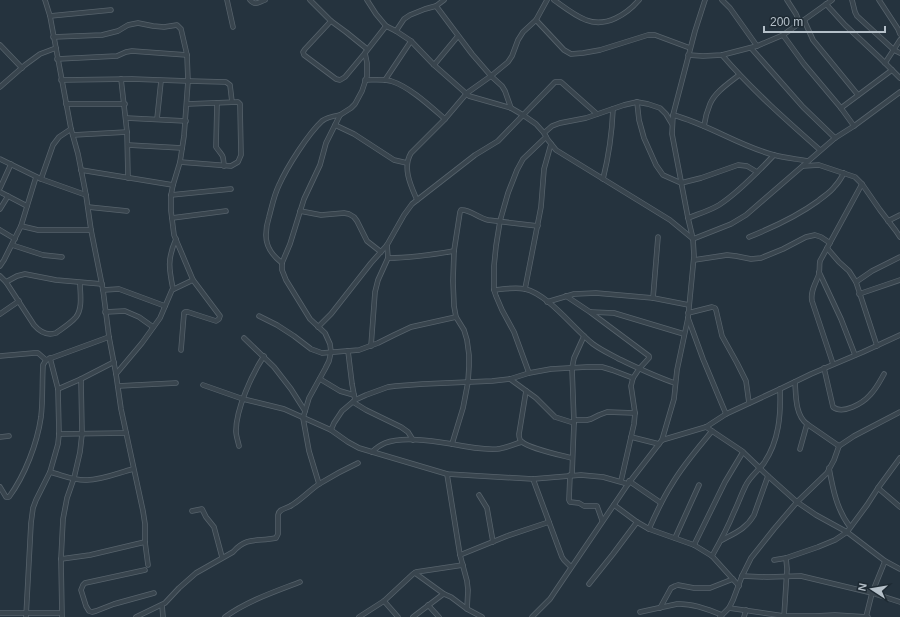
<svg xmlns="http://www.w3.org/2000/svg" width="900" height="617" font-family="Arial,sans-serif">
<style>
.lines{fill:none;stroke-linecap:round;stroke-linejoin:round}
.street-casing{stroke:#57636c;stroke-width:5.5}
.street{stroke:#39454e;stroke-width:4}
</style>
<rect width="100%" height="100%" fill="#25333e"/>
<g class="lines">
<defs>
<g id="street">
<path d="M45 0 50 16 71 129 78 154 86 195 91 230 103 290 109 337 116 374 121 409 143 511 145 524V542L148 565"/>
<path d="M227 0 233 27"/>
<path d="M250 0C255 6 259 2 265 0"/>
<path d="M310 0 331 21 346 32 367 49"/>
<path d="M367 0 376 14 386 26 396 31 411 41 434 65 469 96 511 108 523 115 536 124 544 133 548 140 556 150 657 212 670 220 693 239"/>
<path d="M554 0C564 7 575 16 586 20 606 28 627 14 639 0"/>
<path d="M722 0 730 8 757 46"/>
<path d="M787 0 796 14 800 23"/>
<path d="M852 0 855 12 857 16 894 50 900 53"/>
<path d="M879 0 898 29 900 34"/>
<path d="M826 4 845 25 879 57 900 78"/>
<path d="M436 6 472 54 491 76 502 86 505 91 511 108"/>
<path d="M50 16 111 10"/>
<path d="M536 20 564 50 571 54 583 53 600 50 648 35H655L690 48"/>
<path d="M804 20 813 40 858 95"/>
<path d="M331 21 305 49 303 52 304 55 336 79 340 80 345 77 365 53"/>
<path d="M396 31 404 19 410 15 425 9 436 6 444 0"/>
<path d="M783 35 804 64 841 108 854 126"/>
<path d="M53 37 102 35 118 31 128 25 138 23 153 26 164 27 177 25 181 29 187 55 188 81 184 136 180 162 173 185 171 195V211L174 235 193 280 220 316 219 319 216 321 188 312H185L184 313 181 350"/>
<path d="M0 45 22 68"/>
<path d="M751 48 803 107 835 138"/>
<path d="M688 55 703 56 722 55 757 46 783 35 832 0"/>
<path d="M722 55C752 90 786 120 820 150"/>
<path d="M57 59 117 56 126 52 132 51 187 55"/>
<path d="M885 63 900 40"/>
<path d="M434 65 458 36"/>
<path d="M121 79 127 132 128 178"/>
<path d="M61 80 132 79 188 81 226 82 230 85 232 102"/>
<path d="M365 80C374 80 383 79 391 81 410 87 430 106 445 119"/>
<path d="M385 80 411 41"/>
<path d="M0 87 25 65 40 54 56 48"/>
<path d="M637 102 639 120 644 138 656 165 663 175 681 183 701 178 738 165 747 166 757 172"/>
<path d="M217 103 216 147C223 157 223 153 224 166"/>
<path d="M66 104H125"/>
<path d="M841 108 892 70"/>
<path d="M673 115C708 124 739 146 774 155 785 158 797 159 808 161"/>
<path d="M126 118 186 121"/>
<path d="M157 119 161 81"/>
<path d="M335 125 354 134 394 160 407 163"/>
<path d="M704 126C705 119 707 111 710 104 715 92 729 83 739 75"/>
<path d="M544 133 552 126 560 123 586 118 624 105 637 102 648 104 660 108 666 114 672 124"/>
<path d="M73 135 127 132"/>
<path d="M128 145 182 148"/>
<path d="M0 159 41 179 86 195"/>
<path d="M180 162 231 166 238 162 241 155 240 104 238 102 187 104"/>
<path d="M803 166 819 165 855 177 862 184 880 210 896 231 900 237"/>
<path d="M81 170 173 185"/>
<path d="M41 179 53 145 59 137 71 129"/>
<path d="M603 179C609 155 612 133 613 109"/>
<path d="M0 188 11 164"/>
<path d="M0 192 27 206"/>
<path d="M171 195 231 189"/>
<path d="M417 200C411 186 402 168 411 153L445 119 467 93 491 76 508 62 512 56 518 40 523 32 536 20 547 0"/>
<path d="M88 207 127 211"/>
<path d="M0 209 8 196"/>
<path d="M300 211 321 215 344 213 349 214 354 217 357 221 367 241 381 252"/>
<path d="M172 218 226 211"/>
<path d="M688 218C698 214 709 211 719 205 738 193 758 172 774 155"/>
<path d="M888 221 900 215"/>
<path d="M21 226 38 230H91"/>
<path d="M0 230 15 239"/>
<path d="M749 237C774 227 796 217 818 201 824 196 831 192 835 186 839 182 841 178 844 173"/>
<path d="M693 239 731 224 746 215 835 138 854 126 900 92"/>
<path d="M12 245 43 255 62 257"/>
<path d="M827 248 839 262 849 271 856 282 877 346"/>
<path d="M388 258C411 258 431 255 454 251"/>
<path d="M694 260 727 255 736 256 751 259 761 258 783 249 806 237 815 235 821 237 830 243"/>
<path d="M282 263C273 256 266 248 266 235 266 229 267 223 269 217 272 206 274 195 279 185 287 167 308 134 322 121 327 117 334 116 340 115"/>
<path d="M0 266 4 260 21 226 36 177"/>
<path d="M819 272 841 319 855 355"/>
<path d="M0 276 6 282 34 325C40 332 47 336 56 333 63 328 71 323 76 317 83 308 80 293 80 283"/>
<path d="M6 282 17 276 25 274 56 280 102 284"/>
<path d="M856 282 872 271 900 257"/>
<path d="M173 289C169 269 167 259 176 239"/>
<path d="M525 289 541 207 544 169 551 144"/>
<path d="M103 290 119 289 165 306"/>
<path d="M494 290C504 289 515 287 525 289 548 294 574 329 593 344 601 350 610 354 619 359 638 368 656 377 675 383"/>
<path d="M859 294 900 280"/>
<path d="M566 296 590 312 649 356V358L639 369 633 378 631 386 635 413 634 424 621 481"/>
<path d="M653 298 658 237"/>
<path d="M547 302 574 294 596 293 653 298 689 305"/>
<path d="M105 312 125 311 139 317 153 327"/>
<path d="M591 312 614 313 684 334"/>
<path d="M688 313 712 307 715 308 716 310 722 336 737 363 746 381 749 403"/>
<path d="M0 314 19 301"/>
<path d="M259 316 277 325 294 336 311 349 322 353 359 350 378 343 394 335 411 327 456 317"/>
<path d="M688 318 703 359 726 414"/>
<path d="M318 327 331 314 371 263 387 245 404 215 412 204 475 155 498 141 555 82H561L597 114"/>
<path d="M244 338 274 367 291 389 305 411"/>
<path d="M371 346 375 292 378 280 388 258 387 245"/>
<path d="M348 351 352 384 355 400"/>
<path d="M0 356 34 353H38L46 360"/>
<path d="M833 364 812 301C810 291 816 283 819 274 820 269 819 265 820 261L862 184"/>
<path d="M824 368 833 407C843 415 863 403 870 395 876 389 880 381 884 374"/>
<path d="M529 373 514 332 502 310 496 296 494 290V266L496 246 500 221 508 193 517 170 523 159 546 137"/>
<path d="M116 374 142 343 160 318 172 290 193 280"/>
<path d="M81 379 114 362"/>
<path d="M320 379 340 391 354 395"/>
<path d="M510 379 536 398 555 417 574 423"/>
<path d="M795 382C796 395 795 415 807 424L839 446"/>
<path d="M203 385 243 399 284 409 331 430 348 442 359 448 447 474 533 479 581 475 603 477 628 484"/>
<path d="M118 386 176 383"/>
<path d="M58 389 81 379 82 434 80 452 74 478 67 498 63 519 61 559 62 617"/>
<path d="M526 391 519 434C519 437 519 440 522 442 531 449 560 455 572 458"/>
<path d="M353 402 366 410 401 427 408 432 413 440"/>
<path d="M574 420H587L591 419 599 415 607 412 635 413"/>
<path d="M706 427 742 451 768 476 797 502 816 515 847 532 885 561 900 569"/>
<path d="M331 430 334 423 342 411 355 400 366 395 388 387 396 386 423 384 492 381 510 379 529 373 551 369 587 367H602L612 370 633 378"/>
<path d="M59 434 126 433"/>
<path d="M0 437 9 436"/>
<path d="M631 437 659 444"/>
<path d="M662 440 706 427 726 414 780 389 811 374 863 352 900 335"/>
<path d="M452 444C467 447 482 450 497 449 506 448 514 444 522 442"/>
<path d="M239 446C238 441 236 436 236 431 236 409 252 374 264 356"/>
<path d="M800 449 807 424"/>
<path d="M372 452C376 448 380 445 385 443 403 436 433 441 452 444L463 408 468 382 469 366V355L467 340 464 330 456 317 454 306 453 281 454 251 460 212 461 210C470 209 478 218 488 220L538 226"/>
<path d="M829 468C833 490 837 510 850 527"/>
<path d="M50 472C62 475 75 481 87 480 102 480 118 473 133 469"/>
<path d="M447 474 460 555 467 581 468 590 467 609 482 617"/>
<path d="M570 475 569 500 570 502 579 503 584 506H597L602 520"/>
<path d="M572 475 574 423 572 368 574 358 584 336"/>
<path d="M533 479 562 557 564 560 571 567"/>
<path d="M629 481 661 503"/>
<path d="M319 484 309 451 303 418 309 398 325 369 329 361 331 352 330 344 325 333 310 319 286 280 282 270V263L290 244 304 199 320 165 326 143 340 115 351 108 355 104 362 91 367 76V63L365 53 386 26"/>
<path d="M0 487 6 497H9C25 475 37 444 41 417 43 400 42 383 43 365L46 360 109 337"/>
<path d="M878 488 900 507"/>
<path d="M479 495 487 508 493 542"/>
<path d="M614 505 637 522 649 529 694 545 712 556 739 586"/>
<path d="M192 511 202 509 206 517 214 527 222 557"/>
<path d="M649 529C656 513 663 498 672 484 683 465 698 448 712 431"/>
<path d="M675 538 699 485"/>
<path d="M722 540C735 533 746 529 754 515L768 476"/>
<path d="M694 545 725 482 743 452"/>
<path d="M460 555 507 536 549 522"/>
<path d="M712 556C720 542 728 527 734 512 738 504 741 495 745 487 749 477 758 471 764 463 779 441 781 415 780 389"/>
<path d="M61 559 90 555 145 542"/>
<path d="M774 560 786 558 818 547 835 540 847 532 867 505 878 488 900 458"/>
<path d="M145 570 85 583 83 585 81 590 86 606 89 611 92 612 96 611 114 604 154 593"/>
<path d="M415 573 444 594 451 597 467 609"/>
<path d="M742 576 767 577 801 576 872 593 900 602"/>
<path d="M589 584 613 554 637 522"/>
<path d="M384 601 398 617"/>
<path d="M162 605 163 617"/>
<path d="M428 605 439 617"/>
<path d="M660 608 671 588 675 586 678 585 694 588H710L733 579"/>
<path d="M729 608 784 616H815L835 615 868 617"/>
<path d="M640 612 677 604C692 603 708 609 722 615"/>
<path d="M0 613H61"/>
<path d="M26 617 31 523 33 508 36 500 50 472 58 444 59 434 58 389 50 358"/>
<path d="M136 617 165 603 179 588 196 573 233 552C247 536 258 542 276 538L278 534V515C279 508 287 509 292 505 302 499 310 490 319 484 332 476 345 469 358 463"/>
<path d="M225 617C247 601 274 592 300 582"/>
<path d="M359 617 384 601 413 574 416 572 463 565"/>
<path d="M413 617 442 595 444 594"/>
<path d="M532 617 550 599 556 590 628 484 662 440 674 399 677 370 688 318 694 256 693 239 688 218 672 134 673 115 695 31 705 0"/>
<path d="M720 617 729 608 733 600 742 576 751 558 774 529 797 502 827 473 834 460 839 446 854 436 900 412"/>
<path d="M744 617 746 610"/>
<path d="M784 617 787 569 786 558"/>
<path d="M866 617 872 593 885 561"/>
</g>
</defs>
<use href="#street" class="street-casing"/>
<use href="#street" class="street"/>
</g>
<g transform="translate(872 589) rotate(282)" stroke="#1e2a33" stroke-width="3" paint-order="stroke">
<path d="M0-3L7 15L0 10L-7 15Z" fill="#b5c0c9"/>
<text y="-6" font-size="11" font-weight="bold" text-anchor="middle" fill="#b5c0c9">N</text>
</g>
<path d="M764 26v6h121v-6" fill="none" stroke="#b5c0c9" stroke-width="2"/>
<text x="770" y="26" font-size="12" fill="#b5c0c9" stroke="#1e2a33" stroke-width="3" paint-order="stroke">200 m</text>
</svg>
